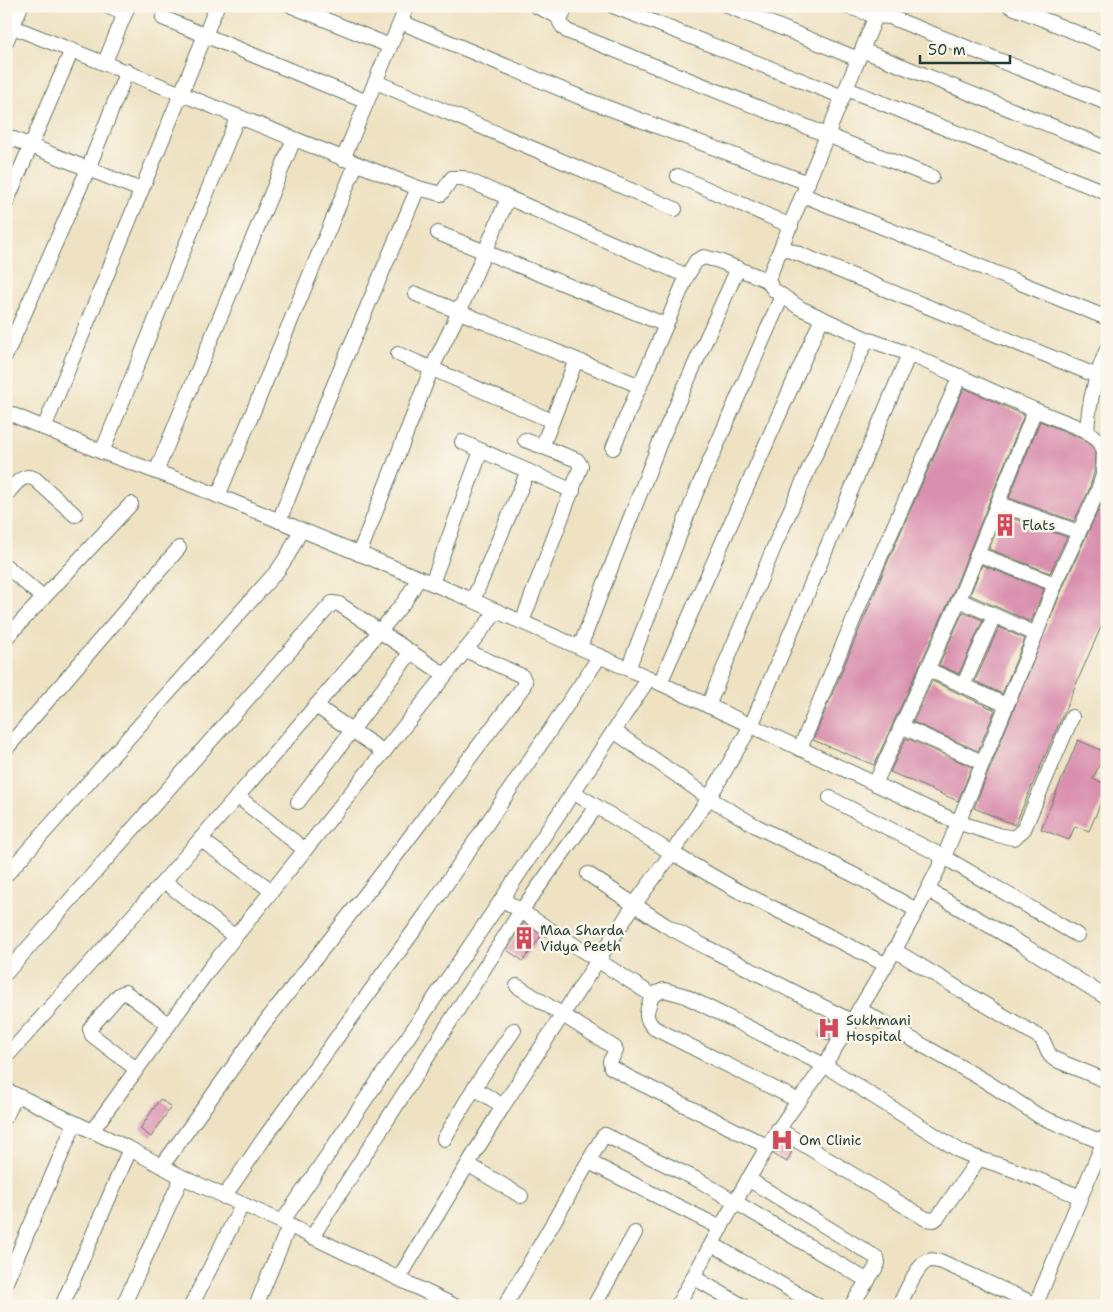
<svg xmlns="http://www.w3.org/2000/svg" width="1113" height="1312" font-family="'Shantell Sans',sans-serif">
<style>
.building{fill:#d990ae}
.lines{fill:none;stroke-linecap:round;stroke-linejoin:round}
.minor-casing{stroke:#677766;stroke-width:16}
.minor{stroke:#fff;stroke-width:14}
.labels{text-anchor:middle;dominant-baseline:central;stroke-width:5;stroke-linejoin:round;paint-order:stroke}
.poi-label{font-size:14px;fill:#1f3d34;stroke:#fbf7ec;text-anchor:start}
</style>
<rect width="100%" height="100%" fill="#fbf7ec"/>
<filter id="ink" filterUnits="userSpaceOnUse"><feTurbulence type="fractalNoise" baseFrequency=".02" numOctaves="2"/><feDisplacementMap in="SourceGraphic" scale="10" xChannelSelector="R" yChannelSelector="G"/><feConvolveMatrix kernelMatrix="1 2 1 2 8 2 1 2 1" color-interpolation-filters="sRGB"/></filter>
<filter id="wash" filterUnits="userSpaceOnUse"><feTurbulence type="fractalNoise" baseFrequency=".0096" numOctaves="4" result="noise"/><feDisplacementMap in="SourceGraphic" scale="20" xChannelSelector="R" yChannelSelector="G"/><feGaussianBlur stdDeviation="1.12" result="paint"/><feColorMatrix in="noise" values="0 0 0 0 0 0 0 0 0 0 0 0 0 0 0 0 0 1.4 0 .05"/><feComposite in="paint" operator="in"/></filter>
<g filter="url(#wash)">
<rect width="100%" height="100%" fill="#eee2c3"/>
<g id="blocks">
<g class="building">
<path d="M964 388 1024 415 951 597 874 765 813 740 888 561Z"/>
<path d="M1040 421 1082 439 1093 447 1095 453 1094 473 1089 490 1074 521 1009 498Z"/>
<path d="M1107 491V613L1015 825 974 808 1063 587Z"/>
<path d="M1003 515 1067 537 1050 573 989 549Z"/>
<path d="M982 565 1044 589 1031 622 970 595Z"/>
<path d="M963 612 983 620 959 674 939 665Z"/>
<path d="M999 627 1025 639 1002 694 975 681Z"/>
<path d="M932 681 995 710 978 751 913 722Z"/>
<path d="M906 738 972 767 958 801 890 772Z"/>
<path d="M1078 740 1105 752 1093 779 1107 785V788L1089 831 1075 826 1069 840 1041 829Z"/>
<path d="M524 923 542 935 523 961 507 950Z"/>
<path d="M828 1019 839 1025 829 1041 818 1035Z"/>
<path d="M160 1099 171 1107 151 1137 140 1129Z"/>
<path d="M781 1141 793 1149 787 1162 773 1154Z"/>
</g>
</g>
</g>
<g filter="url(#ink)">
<use href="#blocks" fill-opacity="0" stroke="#677766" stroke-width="1"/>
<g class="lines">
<defs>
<g id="minor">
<path d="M107 6 125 14"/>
<path d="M292 6 390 46"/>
<path d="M536 6 557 16 562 26 567 31 932 177"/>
<path d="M613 6 843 97"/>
<path d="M728 6 858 59"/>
<path d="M846 6 876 16 890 17 1107 103"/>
<path d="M1010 6 1107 45"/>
<path d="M163 18 367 102"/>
<path d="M560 21 566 6"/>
<path d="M401 22 587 100 808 183"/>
<path d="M13 27 418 188 441 194 452 178H463L687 276"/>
<path d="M6 42 21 6"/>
<path d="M862 50 1107 148"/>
<path d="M105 62 128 6"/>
<path d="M376 82 675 209"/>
<path d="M847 89 1107 193"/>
<path d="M6 136 141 190"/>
<path d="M343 159 407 6"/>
<path d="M678 176 791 226"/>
<path d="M803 195 1107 318"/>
<path d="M6 203 72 50"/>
<path d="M438 233 666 325"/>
<path d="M782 247 1107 380"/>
<path d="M416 294 640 386"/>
<path d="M398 354 552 421"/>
<path d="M6 355 88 169 127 71"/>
<path d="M6 412 102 452 187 483 458 594 649 678 957 822 998 835 1014 838 1024 829 1072 717"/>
<path d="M44 428 217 6"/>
<path d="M1087 431C1089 401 1095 378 1107 349"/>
<path d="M462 442 573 491"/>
<path d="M542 447 576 360"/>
<path d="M613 448 687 276 696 261 704 257 719 261 764 279 769 277 880 6"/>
<path d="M102 452 238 116"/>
<path d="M156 472 294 139"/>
<path d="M6 495C14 486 22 472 35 479L75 515"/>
<path d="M218 496 356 164"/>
<path d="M999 504 1079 532"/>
<path d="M279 521 325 406 418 188"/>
<path d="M359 554 431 370 459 312 508 198"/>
<path d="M977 554 1055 584"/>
<path d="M6 566 43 598"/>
<path d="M432 583 481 451"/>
<path d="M473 600 528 471"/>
<path d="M959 600 1036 634"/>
<path d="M522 622 581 466 577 460 525 440"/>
<path d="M6 638 131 504"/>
<path d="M580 647 660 442 738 268"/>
<path d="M628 669 695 495 782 296"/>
<path d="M927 669 1006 705"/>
<path d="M660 683 822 318"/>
<path d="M963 686 994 616"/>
<path d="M316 706 384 752"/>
<path d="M708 706 777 540 867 339"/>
<path d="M901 726 982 762"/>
<path d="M614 731 709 798 756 826 862 879 916 910"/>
<path d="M6 749 179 548"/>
<path d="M800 749 861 601 960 376"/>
<path d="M875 784 959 600 1035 410"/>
<path d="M573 792 672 853 735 889 885 964"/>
<path d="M237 796 305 850"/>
<path d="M830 798 944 857 1077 935"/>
<path d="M298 802 411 652"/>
<path d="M200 839 272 891"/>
<path d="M588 874 665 925 700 944 851 1021"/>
<path d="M6 875 278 570 288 555 301 530"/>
<path d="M164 881 235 937"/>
<path d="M928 890 1023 945 1107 998"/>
<path d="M502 899 652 995C648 1010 642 1016 654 1028L799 1101"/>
<path d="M894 950 1041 1038C1047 1045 1046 1054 1054 1059L1107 1081"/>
<path d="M6 973 332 603 339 604 445 675"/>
<path d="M517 986 615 1048 616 1051 610 1061 611 1067 630 1078 767 1146"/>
<path d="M652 995 664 990 683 995 824 1065 960 1151C977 1159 994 1163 1011 1169 1035 1178 1058 1188 1081 1197"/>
<path d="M859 1009 987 1082 1039 1116 1104 1143"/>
<path d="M6 1057 164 881 295 730 380 631 405 601 419 578"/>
<path d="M136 1069 92 1035 90 1029 92 1026 119 995 125 992 169 1025"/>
<path d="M474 1088 503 1106"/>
<path d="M6 1090 130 1149 182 1177 282 1222 455 1306"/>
<path d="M6 1116 16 1096"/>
<path d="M778 1129 926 1219 934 1220 938 1217 978 1160"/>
<path d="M92 1131 210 968 497 611"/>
<path d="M444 1139 474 1088 514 1030"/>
<path d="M589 1162 721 1228"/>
<path d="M469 1165 521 1196"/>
<path d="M162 1166 263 1025 394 858 523 687 525 682 522 676 465 650"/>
<path d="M748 1179 877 1258 878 1263 875 1269 851 1306"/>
<path d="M224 1197 265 1137 426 914 600 656"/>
<path d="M282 1222 502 899 649 678"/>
<path d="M312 1237 521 911 596 807"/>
<path d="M712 1244 818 1306"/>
<path d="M693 1277 743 1306"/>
<path d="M399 1278 503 1106 634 905 672 853 709 798 751 726 909 354"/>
<path d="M6 1282 75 1123"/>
<path d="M1036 1304 1106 1136"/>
<path d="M62 1306 130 1149"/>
<path d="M123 1306 182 1177"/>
<path d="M191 1306 242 1205"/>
<path d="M256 1306 289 1226"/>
<path d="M505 1306 602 1138 605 1135 700 1181 868 1281"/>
<path d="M594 1306 635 1233"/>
<path d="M677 1306C710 1248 741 1188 777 1132 792 1108 810 1087 825 1064 868 997 910 928 944 857L1036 634 1055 584 1097 493 1103 475 1104 451 1100 442 1087 431 1035 410 909 354 867 339 800 308 774 290 766 279"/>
<path d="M899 1306C904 1296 917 1264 928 1261 931 1259 936 1261 940 1261L1039 1306"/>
</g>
</defs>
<use href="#minor" class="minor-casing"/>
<use href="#minor" class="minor"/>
</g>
</g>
<defs>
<symbol id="building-bare" viewBox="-9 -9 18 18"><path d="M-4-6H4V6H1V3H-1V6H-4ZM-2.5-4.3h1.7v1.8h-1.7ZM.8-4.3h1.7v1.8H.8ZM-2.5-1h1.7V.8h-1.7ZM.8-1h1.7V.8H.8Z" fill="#d1495b" stroke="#fbf7ec" stroke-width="2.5" paint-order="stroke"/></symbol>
<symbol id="hospital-bare" viewBox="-9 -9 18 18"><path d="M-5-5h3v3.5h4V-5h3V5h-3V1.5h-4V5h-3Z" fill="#d1495b" stroke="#fbf7ec" stroke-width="2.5" paint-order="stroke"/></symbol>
</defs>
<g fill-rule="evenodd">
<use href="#building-bare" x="989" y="509" width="32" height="32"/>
<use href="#building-bare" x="508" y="922" width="32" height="32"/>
<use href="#hospital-bare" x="813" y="1012" width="32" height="32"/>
<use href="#hospital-bare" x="766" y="1124" width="32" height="32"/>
</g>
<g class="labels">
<g class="poi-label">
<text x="1022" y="525">Flats</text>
<text x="540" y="930">Maa Sharda<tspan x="540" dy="16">Vidya Peeth</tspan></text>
<text x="846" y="1020">Sukhmani<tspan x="846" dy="16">Hospital</tspan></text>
<text x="799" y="1140">Om Clinic</text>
</g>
</g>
<rect width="1113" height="1312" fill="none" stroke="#fbf7ec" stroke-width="25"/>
<path d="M920 55v8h90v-8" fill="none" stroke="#1f3d34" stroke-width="2.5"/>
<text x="928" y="55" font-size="15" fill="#1f3d34" stroke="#fbf7ec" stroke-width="4" paint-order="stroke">50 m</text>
</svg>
